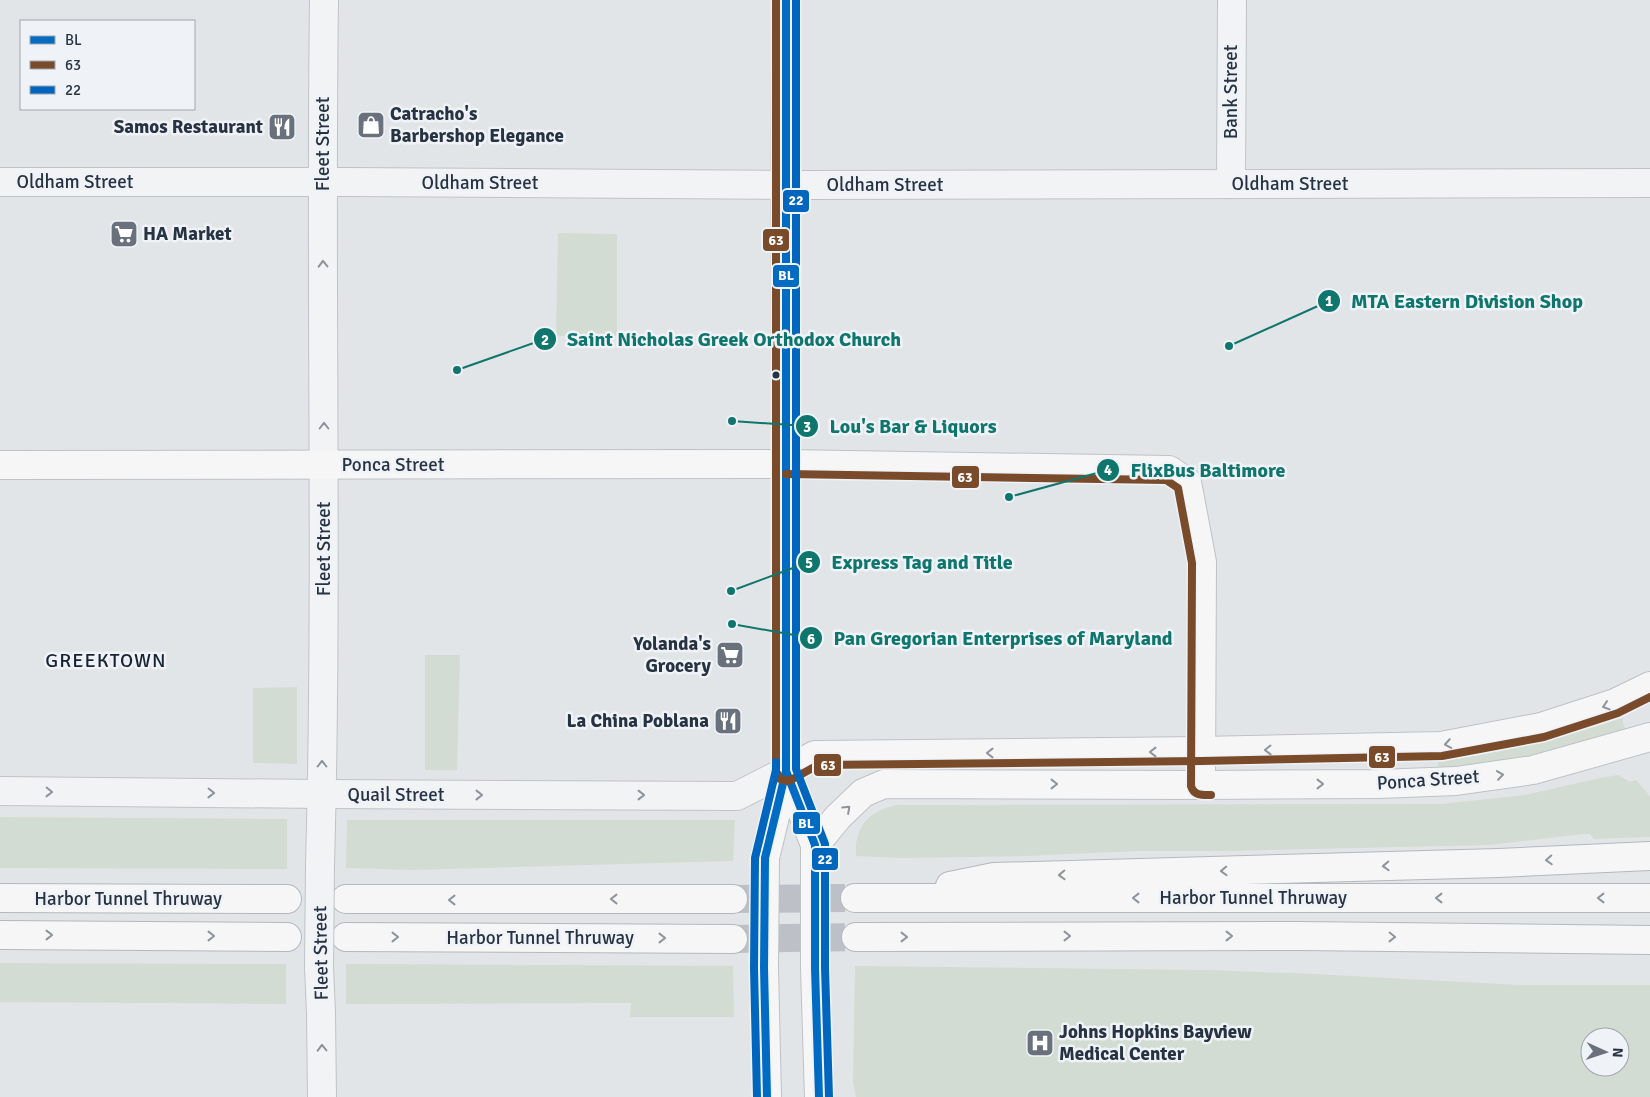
<svg xmlns="http://www.w3.org/2000/svg" width="1650" height="1097" font-family="Signika,sans-serif">
<style>
.green{fill:#d3dcd2;fill-rule:evenodd}
.lines{fill:none;stroke-linecap:round;stroke-linejoin:round}
.highway-tunnel{stroke:#bdc1c7;stroke-width:28;stroke-dasharray:28 14;stroke-linecap:butt}
.minor-casing{stroke:#c0c3c6;stroke-width:30}
.major-casing{stroke:#bec2c5;stroke-width:30}
.highway-casing{stroke:#b4b8bc;stroke-width:30}
.minor{stroke:#f2f3f4;stroke-width:28}
.major{stroke:#f6f6f7;stroke-width:28}
.highway{stroke:#f6f6f7;stroke-width:28}
.minor-bridge-casing{stroke:#c0c3c6;stroke-width:30;stroke-linecap:butt}
.major-bridge-casing{stroke:#bec2c5;stroke-width:30;stroke-linecap:butt}
.minor-bridge{stroke:#f2f3f4;stroke-width:28}
.major-bridge{stroke:#f6f6f7;stroke-width:28}
.bus-1-casing{stroke:#eff3f7;stroke-width:11}
.bus-2-casing{stroke:#eff3f7;stroke-width:11}
.bus-3-casing{stroke:#eff3f7;stroke-width:11}
.bus-1{stroke:#006bc3;stroke-width:8}
.bus-2{stroke:#7a4b2a;stroke-width:8}
.bus-3{stroke:#0065bd;stroke-width:8}
.oneway{stroke:#8c939b}
.oneway2{stroke:#8e949c}
.bus-dot{fill:#273342;stroke:#eff3f7;stroke-width:2}
.labels{text-anchor:middle;dominant-baseline:central;stroke-width:5;stroke-linejoin:round;paint-order:stroke}
.street-label{font-size:19px;fill:#273342;stroke:#eff3f7}
.poi-label{font-size:19px;font-weight:bold;fill:#273342;stroke:#eff3f7;text-anchor:start}
.neighbourhood-label{font-size:20px;letter-spacing:1px;fill:#192433;stroke:#eff3f7}
.leader{fill:none;stroke:#0f766e;stroke-width:2}
.callout-dot{fill:#0f766e;stroke:#eff3f7;stroke-width:2}
.mark-label{font-size:15px;text-anchor:middle;font-weight:bold;fill:#fff}
.callout-label{font-size:20px;text-anchor:middle;font-weight:bold;fill:#0f766e;stroke:#eff3f7;stroke-width:5;stroke-linejoin:round;paint-order:stroke}
.line-badge{stroke:#eff3f7;stroke-width:2}
.badge-label{font-size:14px;text-anchor:middle;font-weight:bold;fill:#fff}
</style>
<rect width="100%" height="100%" fill="#e2e5e8"/>
<g class="green">
<path d="M558 233 617 234V336H556Z"/>
<path d="M425 655H460L457 770H425Z"/>
<path d="M297 687V764L253 763V688Z"/>
<path d="M1623 718V723L1626 731 1549 752 1481 764 1438 768V762C1502 753 1563 738 1623 718Z"/>
<path d="M1618 775 1630 782 1636 780 1650 796V837L1594 839 1590 834H1584L1490 845 1229 851H1138L1026 856 902 858 856 856C854 826 870 809 899 805L1441 804 1525 795 1600 778Z"/>
<path d="M0 817 287 819V869L0 868Z"/>
<path d="M347 820H735L733 861 412 870 346 868Z"/>
<path d="M0 963 286 964V1004L0 1002Z"/>
<path d="M346 964 733 966 734 1017H630L631 1003 346 1004Z"/>
<path d="M855 966 1210 970 1314 974 1520 985H1650V1097H856L853 1082ZM1590 1037H1620V1067H1590Z"/>
</g>
<g class="lines">
<g class="highway-tunnel">
<path d="M733 899 855 898"/>
<path d="M733 939 856 937"/>
</g>
<defs>
<g id="minor">
<path d="M0 182H348L812 185 1650 183"/>
<path d="M1231 184 1232 0"/>
<path d="M0 791 322 794 737 796 786 771"/>
<path d="M320 865C328 577 320 288 324 0"/>
<path d="M319 967 321 1013 322 1097"/>
</g>
<g id="major">
<path d="M0 465 786 464 1169 470 1187 482 1202 562 1201 785"/>
<path d="M786 771 815 755 1201 751 1441 746 1541 727 1615 703 1650 686"/>
<path d="M786 771 815 845V858"/>
<path d="M815 845 838 817 863 793 884 784 1201 785 1379 784 1456 781 1533 770 1650 737"/>
<path d="M765 858 786 771V464L785 185 786 0"/>
<path d="M764 968 767 1097"/>
<path d="M815 968 819 1097"/>
</g>
<g id="highway">
<path d="M950 886 994 877 1499 863 1650 856"/>
<path d="M0 898 287 899"/>
<path d="M855 898H1650"/>
<path d="M346 899H733"/>
<path d="M0 935 287 937"/>
<path d="M346 937 733 939"/>
<path d="M856 937 1299 936 1650 940"/>
</g>
</defs>
<use href="#minor" class="minor-casing"/>
<use href="#major" class="major-casing"/>
<use href="#highway" class="highway-casing"/>
<use href="#minor" class="minor"/>
<use href="#major" class="major"/>
<use href="#highway" class="highway"/>
<defs>
<path id="minor-bridge" d="M319 967 320 865"/>
<g id="major-bridge">
<path d="M815 858V968"/>
<path d="M764 968 765 858"/>
</g>
</defs>
<use href="#minor-bridge" class="minor-bridge-casing"/>
<use href="#major-bridge" class="major-bridge-casing"/>
<use href="#minor-bridge" class="minor-bridge"/>
<use href="#major-bridge" class="major-bridge"/>
<defs>
<g id="bus-1">
<path d="M786 0V771L815 845V968L819 1097"/>
<path d="M767 1097 764 968 765 858 786 771V762"/>
</g>
<g id="bus-2">
<path d="M776 0V771L780 779 789 781 818 765 1201 761 1442 756 1544 737 1618 713 1650 697"/>
<path d="M786 474 1166 480 1178 488 1192 563 1191 786C1194 796 1202 795 1211 795"/>
</g>
<g id="bus-3">
<path d="M796 0V769L825 844V968L829 1097"/>
<path d="M757 1097 754 968 755 858 776 770V762"/>
</g>
</defs>
<use href="#bus-1" class="bus-1-casing"/>
<use href="#bus-2" class="bus-2-casing"/>
<use href="#bus-3" class="bus-3-casing"/>
<use href="#bus-1" class="bus-1"/>
<use href="#bus-2" class="bus-2"/>
<use href="#bus-3" class="bus-3"/>
</g>
<defs><path id="oneway-chevron" d="M-2-3.5L2.5 0L-2 3.5" fill="none" stroke-width="1.6" stroke-linecap="round" stroke-linejoin="round" transform="scale(1.25)"/></defs>
<g class="oneway">
<use href="#oneway-chevron" transform="translate(323 264) rotate(-91)"/>
<use href="#oneway-chevron" transform="translate(324 426) rotate(-90)"/>
<use href="#oneway-chevron" transform="translate(322 764) rotate(-90)"/>
<use href="#oneway-chevron" transform="translate(49 792) rotate(1)"/>
<use href="#oneway-chevron" transform="translate(211 793) rotate(1)"/>
<use href="#oneway-chevron" transform="translate(479 795)"/>
<use href="#oneway-chevron" transform="translate(641 795)"/>
<use href="#oneway-chevron" transform="translate(322 1048) rotate(-91)"/>
</g>
<g class="oneway2">
<use href="#oneway-chevron" transform="translate(1606 706) rotate(162)"/>
<use href="#oneway-chevron" transform="translate(1448 744) rotate(170)"/>
<use href="#oneway-chevron" transform="translate(1268 750) rotate(179)"/>
<use href="#oneway-chevron" transform="translate(1153 752) rotate(180)"/>
<use href="#oneway-chevron" transform="translate(990 753) rotate(180)"/>
<use href="#oneway-chevron" transform="translate(1500 775) rotate(-8)"/>
<use href="#oneway-chevron" transform="translate(1054 784)"/>
<use href="#oneway-chevron" transform="translate(1320 784)"/>
<use href="#oneway-chevron" transform="translate(847 809) rotate(-43)"/>
<use href="#oneway-chevron" transform="translate(1549 860) rotate(177)"/>
<use href="#oneway-chevron" transform="translate(1386 866) rotate(178)"/>
<use href="#oneway-chevron" transform="translate(1224 871) rotate(178)"/>
<use href="#oneway-chevron" transform="translate(1062 875) rotate(178)"/>
<use href="#oneway-chevron" transform="translate(1136 898) rotate(-180)"/>
<use href="#oneway-chevron" transform="translate(1439 898) rotate(-180)"/>
<use href="#oneway-chevron" transform="translate(1601 898) rotate(-180)"/>
<use href="#oneway-chevron" transform="translate(614 899) rotate(180)"/>
<use href="#oneway-chevron" transform="translate(452 900) rotate(180)"/>
<use href="#oneway-chevron" transform="translate(49 935)"/>
<use href="#oneway-chevron" transform="translate(211 936)"/>
<use href="#oneway-chevron" transform="translate(1067 936)"/>
<use href="#oneway-chevron" transform="translate(1229 936)"/>
<use href="#oneway-chevron" transform="translate(395 937)"/>
<use href="#oneway-chevron" transform="translate(904 937)"/>
<use href="#oneway-chevron" transform="translate(1392 937) rotate(1)"/>
<use href="#oneway-chevron" transform="translate(662 938)"/>
</g>
<defs>
<symbol id="shop-square" viewBox="-11 -11 22 22"><rect x="-9" y="-9" width="18" height="18" rx="4" fill="#68717c" stroke="#eff3f7"/><path d="M-5-2.5h2.3a2.7 3.5 0 0 1 5.4 0H5L5.5 6h-11ZM-1.5-2.5h3a1.5 2.3 0 0 0-3 0Z" fill="#fff"/></symbol>
<symbol id="restaurant-square" viewBox="-11 -11 22 22"><rect x="-9" y="-9" width="18" height="18" rx="4" fill="#68717c" stroke="#eff3f7"/><path d="M-5-6h1v4h1v-4h1v4h1v-4h1v5L-1.5 .5V6h-2V.5L-5-1ZM5-6V6H3V1.5H1.5Q1.5-4 5-6Z" fill="#fff"/></symbol>
<symbol id="supermarket-square" viewBox="-11 -11 22 22"><rect x="-9" y="-9" width="18" height="18" rx="4" fill="#68717c" stroke="#eff3f7"/><path d="M-6-5.5h2.5l.6 2H6L4.5 2H-2.5L-4.4-4H-6ZM-1.5 3.2a1.3 1.3 0 1 0 .1 0ZM3 3.2a1.3 1.3 0 1 0 .1 0Z" fill="#fff"/></symbol>
<symbol id="hospital-square" viewBox="-11 -11 22 22"><rect x="-9" y="-9" width="18" height="18" rx="4" fill="#68717c" stroke="#eff3f7"/><path d="M-5-5h3v3.5h4V-5h3V5h-3V1.5h-4V5h-3Z" fill="#fff"/></symbol>
</defs>
<g fill-rule="evenodd">
<use href="#shop-square" x="355" y="109" width="32" height="32"/>
<use href="#restaurant-square" x="266" y="111" width="32" height="32"/>
<use href="#supermarket-square" x="108" y="218" width="32" height="32"/>
<use href="#supermarket-square" x="714" y="639" width="32" height="32"/>
<use href="#restaurant-square" x="712" y="705" width="32" height="32"/>
<use href="#hospital-square" x="1024" y="1027" width="32" height="32"/>
</g>
<circle class="bus-dot" cx="776" cy="375" r="4.5"/>
<g class="labels">
<g class="street-label">
<text transform="translate(1231 92) rotate(-90)">Bank Street</text>
<text transform="translate(323 144) rotate(-90)">Fleet Street</text>
<text x="75" y="182">Oldham Street</text>
<text x="480" y="183">Oldham Street</text>
<text x="1290" y="184">Oldham Street</text>
<text x="885" y="185">Oldham Street</text>
<text x="393" y="465">Ponca Street</text>
<text transform="translate(324 549) rotate(-90)">Fleet Street</text>
<text transform="translate(1428 780) rotate(-4)">Ponca Street</text>
<text x="396" y="795">Quail Street</text>
<text x="1253" y="898">Harbor Tunnel Thruway</text>
<text x="128" y="899">Harbor Tunnel Thruway</text>
<text x="540" y="938">Harbor Tunnel Thruway</text>
<text transform="translate(321 953) rotate(-91)">Fleet Street</text>
</g>
<g class="poi-label">
<text x="390" y="114">Catracho's<tspan x="390" dy="22">Barbershop Elegance</tspan></text>
<text x="263" y="127" text-anchor="end">Samos Restaurant</text>
<text x="143" y="234">HA Market</text>
<text x="711" y="644" text-anchor="end">Yolanda's<tspan x="711" dy="22">Grocery</tspan></text>
<text x="709" y="721" text-anchor="end">La China Poblana</text>
<text x="1059" y="1032">Johns Hopkins Bayview<tspan x="1059" dy="22">Medical Center</tspan></text>
</g>
<g class="neighbourhood-label">
<text x="106" y="660">GREEKTOWN</text>
</g>
</g>
<path class="leader" d="M1229 346L1329 301M457 370L545 339M732 421L807 426M1009 497L1108 470M731 591L809 562M732 624L811 638"/>
<g class="callout-dot">
<circle cx="1229" cy="346" r="5"/>
<circle cx="457" cy="370" r="5"/>
<circle cx="732" cy="421" r="5"/>
<circle cx="1009" cy="497" r="5"/>
<circle cx="731" cy="591" r="5"/>
<circle cx="732" cy="624" r="5"/>
<circle cx="1329" cy="301" r="12"/>
<circle cx="545" cy="339" r="12"/>
<circle cx="807" cy="426" r="12"/>
<circle cx="1108" cy="470" r="12"/>
<circle cx="809" cy="562" r="12"/>
<circle cx="811" cy="638" r="12"/>
</g>
<g class="mark-label">
<text x="1329" y="306">1</text>
<text x="545" y="345">2</text>
<text x="807" y="432">3</text>
<text x="1108" y="475">4</text>
<text x="809" y="568">5</text>
<text x="811" y="644">6</text>
</g>
<g class="callout-label">
<text x="1467" y="308">MTA Eastern Division Shop</text>
<text x="734" y="346">Saint Nicholas Greek Orthodox Church</text>
<text x="913" y="433">Lou's Bar &amp; Liquors</text>
<text x="1208" y="477">FlixBus Baltimore</text>
<text x="922" y="569">Express Tag and Title</text>
<text x="1003" y="645">Pan Gregorian Enterprises of Maryland</text>
</g>
<g class="line-badge">
<rect x="782" y="189" width="28" height="24" rx="5" fill="#0065bd"/>
<rect x="762" y="228" width="28" height="24" rx="5" fill="#7a4b2a"/>
<rect x="772" y="264" width="28" height="24" rx="5" fill="#006bc3"/>
<rect x="951" y="465" width="29" height="24" rx="5" fill="#7a4b2a"/>
<rect x="1368" y="745" width="28" height="24" rx="5" fill="#7a4b2a"/>
<rect x="813" y="753" width="29" height="24" rx="5" fill="#7a4b2a"/>
<rect x="792" y="811" width="29" height="24" rx="5" fill="#006bc3"/>
<rect x="811" y="847" width="28" height="24" rx="5" fill="#0065bd"/>
</g>
<g class="badge-label">
<text x="796" y="205">22</text>
<text x="776" y="245">63</text>
<text x="786" y="280">BL</text>
<text x="965" y="482">63</text>
<text x="1382" y="762">63</text>
<text x="828" y="770">63</text>
<text x="806" y="828">BL</text>
<text x="825" y="864">22</text>
</g>
<rect x="20" y="20" width="175" height="90" fill="#eff3f7" stroke="#9fa6af"/>
<rect x="30" y="36" width="25" height="8" fill="#006bc3" stroke="#9fa6af"/>
<text x="65" y="45" font-size="15" fill="#273342">BL</text>
<rect x="30" y="61" width="25" height="8" fill="#7a4b2a" stroke="#9fa6af"/>
<text x="65" y="70" font-size="15" fill="#273342">63</text>
<rect x="30" y="86" width="25" height="8" fill="#0065bd" stroke="#9fa6af"/>
<text x="65" y="95" font-size="15" fill="#273342">22</text>
<g transform="translate(1605 1052) rotate(93)"><circle r="24" fill="#eff3f7" stroke="#9fa6af"/>
<path d="M0-4L9 19L0 12L-9 19Z" fill="#68717c"/>
<text y="-8" font-size="14" font-weight="bold" text-anchor="middle" fill="#273342">N</text>
</g>
</svg>
